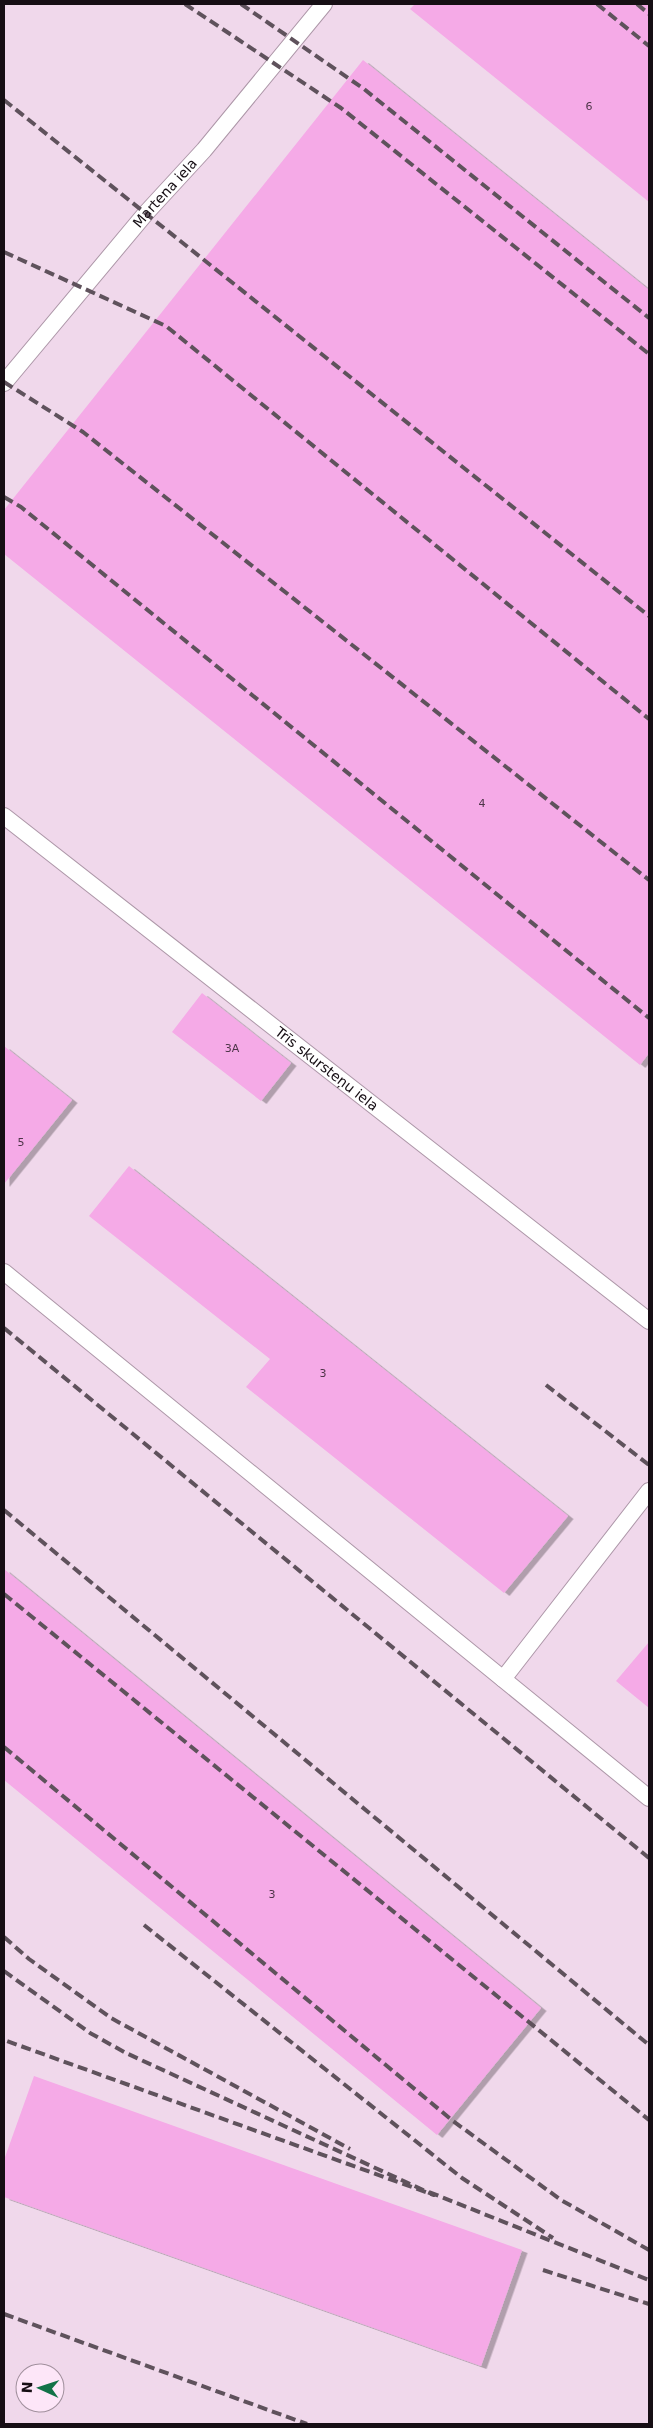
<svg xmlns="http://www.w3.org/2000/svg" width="653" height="2428" font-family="'DejaVu Sans',sans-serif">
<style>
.building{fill:#f5aae7;filter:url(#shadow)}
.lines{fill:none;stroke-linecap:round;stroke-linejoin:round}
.lane-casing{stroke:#ad97a8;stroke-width:18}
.lane{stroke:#fff;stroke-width:16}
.rail{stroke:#5f525c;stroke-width:4;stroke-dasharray:10 5;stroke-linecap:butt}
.labels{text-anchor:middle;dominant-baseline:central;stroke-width:4;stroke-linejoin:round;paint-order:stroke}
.number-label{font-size:11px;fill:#4e3549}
.street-label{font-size:14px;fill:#160e14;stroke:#fde6f8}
</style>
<defs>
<filter id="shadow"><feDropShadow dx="5.5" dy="3" stdDeviation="0" flood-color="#0004"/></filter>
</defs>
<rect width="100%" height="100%" fill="#f0d8eb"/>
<g class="building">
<path d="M415 4H649V202L410 9Z"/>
<path d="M363 60 649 290V1053L640 1065 4 554V510Z"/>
<path d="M202 993 291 1063 261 1101 172 1032Z"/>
<path d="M4 1046 72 1100 4 1184Z"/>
<path d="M129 1166 568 1516 504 1593 246 1387 270 1359 89 1216Z"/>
<path d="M4 1569 541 2008 437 2135 4 1780Z"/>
<path d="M649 1642V1708L616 1681Z"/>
<path d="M34 2076 522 2250 481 2366 4 2197V2160Z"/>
</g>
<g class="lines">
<defs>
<g id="lane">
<path id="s1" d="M4 383 146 213 204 150 324 4"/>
<path id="s2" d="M4 816 649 1321"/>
<path d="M4 1272 649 1798"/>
<path d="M503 1679 649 1491"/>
</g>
</defs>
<use href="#lane" class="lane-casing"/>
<use href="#lane" class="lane"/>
<g class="rail">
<path d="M185 4 341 108 649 354"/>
<path d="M241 4 364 89 649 318"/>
<path d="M597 4 649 46"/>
<path d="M637 4 649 14"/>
<path d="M4 100 649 616"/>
<path d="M4 252 166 326 649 719"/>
<path d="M4 382 83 432 649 880"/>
<path d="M4 497 21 507 649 1018"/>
<path d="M4 1328 649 1858"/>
<path d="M546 1385 649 1465"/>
<path d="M4 1510 649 2045"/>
<path d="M4 1594 649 2120"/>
<path d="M4 1747 453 2121 561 2200 649 2250"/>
<path d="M144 1925 462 2178 553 2238"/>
<path d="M4 1937 29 1959 111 2018 350 2149"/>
<path d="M4 1971 90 2033 126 2053 434 2195 4 2040"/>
<path d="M429 2192 649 2280"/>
<path d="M543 2270 649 2304"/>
<path d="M4 2314 307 2424"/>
</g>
</g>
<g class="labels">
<g class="number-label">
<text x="589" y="106">6</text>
<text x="482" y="803">4</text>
<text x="232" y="1048">3A</text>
<text x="21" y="1142">5</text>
<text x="323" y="1373">3</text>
<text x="272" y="1894">3</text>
</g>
<g class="street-label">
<text stroke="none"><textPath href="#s1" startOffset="249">Martena iela</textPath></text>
<text stroke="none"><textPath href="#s2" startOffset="410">Trīs skursteņu iela</textPath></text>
</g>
</g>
<rect width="653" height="2428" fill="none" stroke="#160e14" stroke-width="10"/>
<g transform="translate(40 2388) rotate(273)"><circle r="24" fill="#fde6f8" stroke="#a1909d"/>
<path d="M0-4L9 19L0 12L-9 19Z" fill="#127248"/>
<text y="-8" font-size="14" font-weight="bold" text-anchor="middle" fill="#160e14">N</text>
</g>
</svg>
